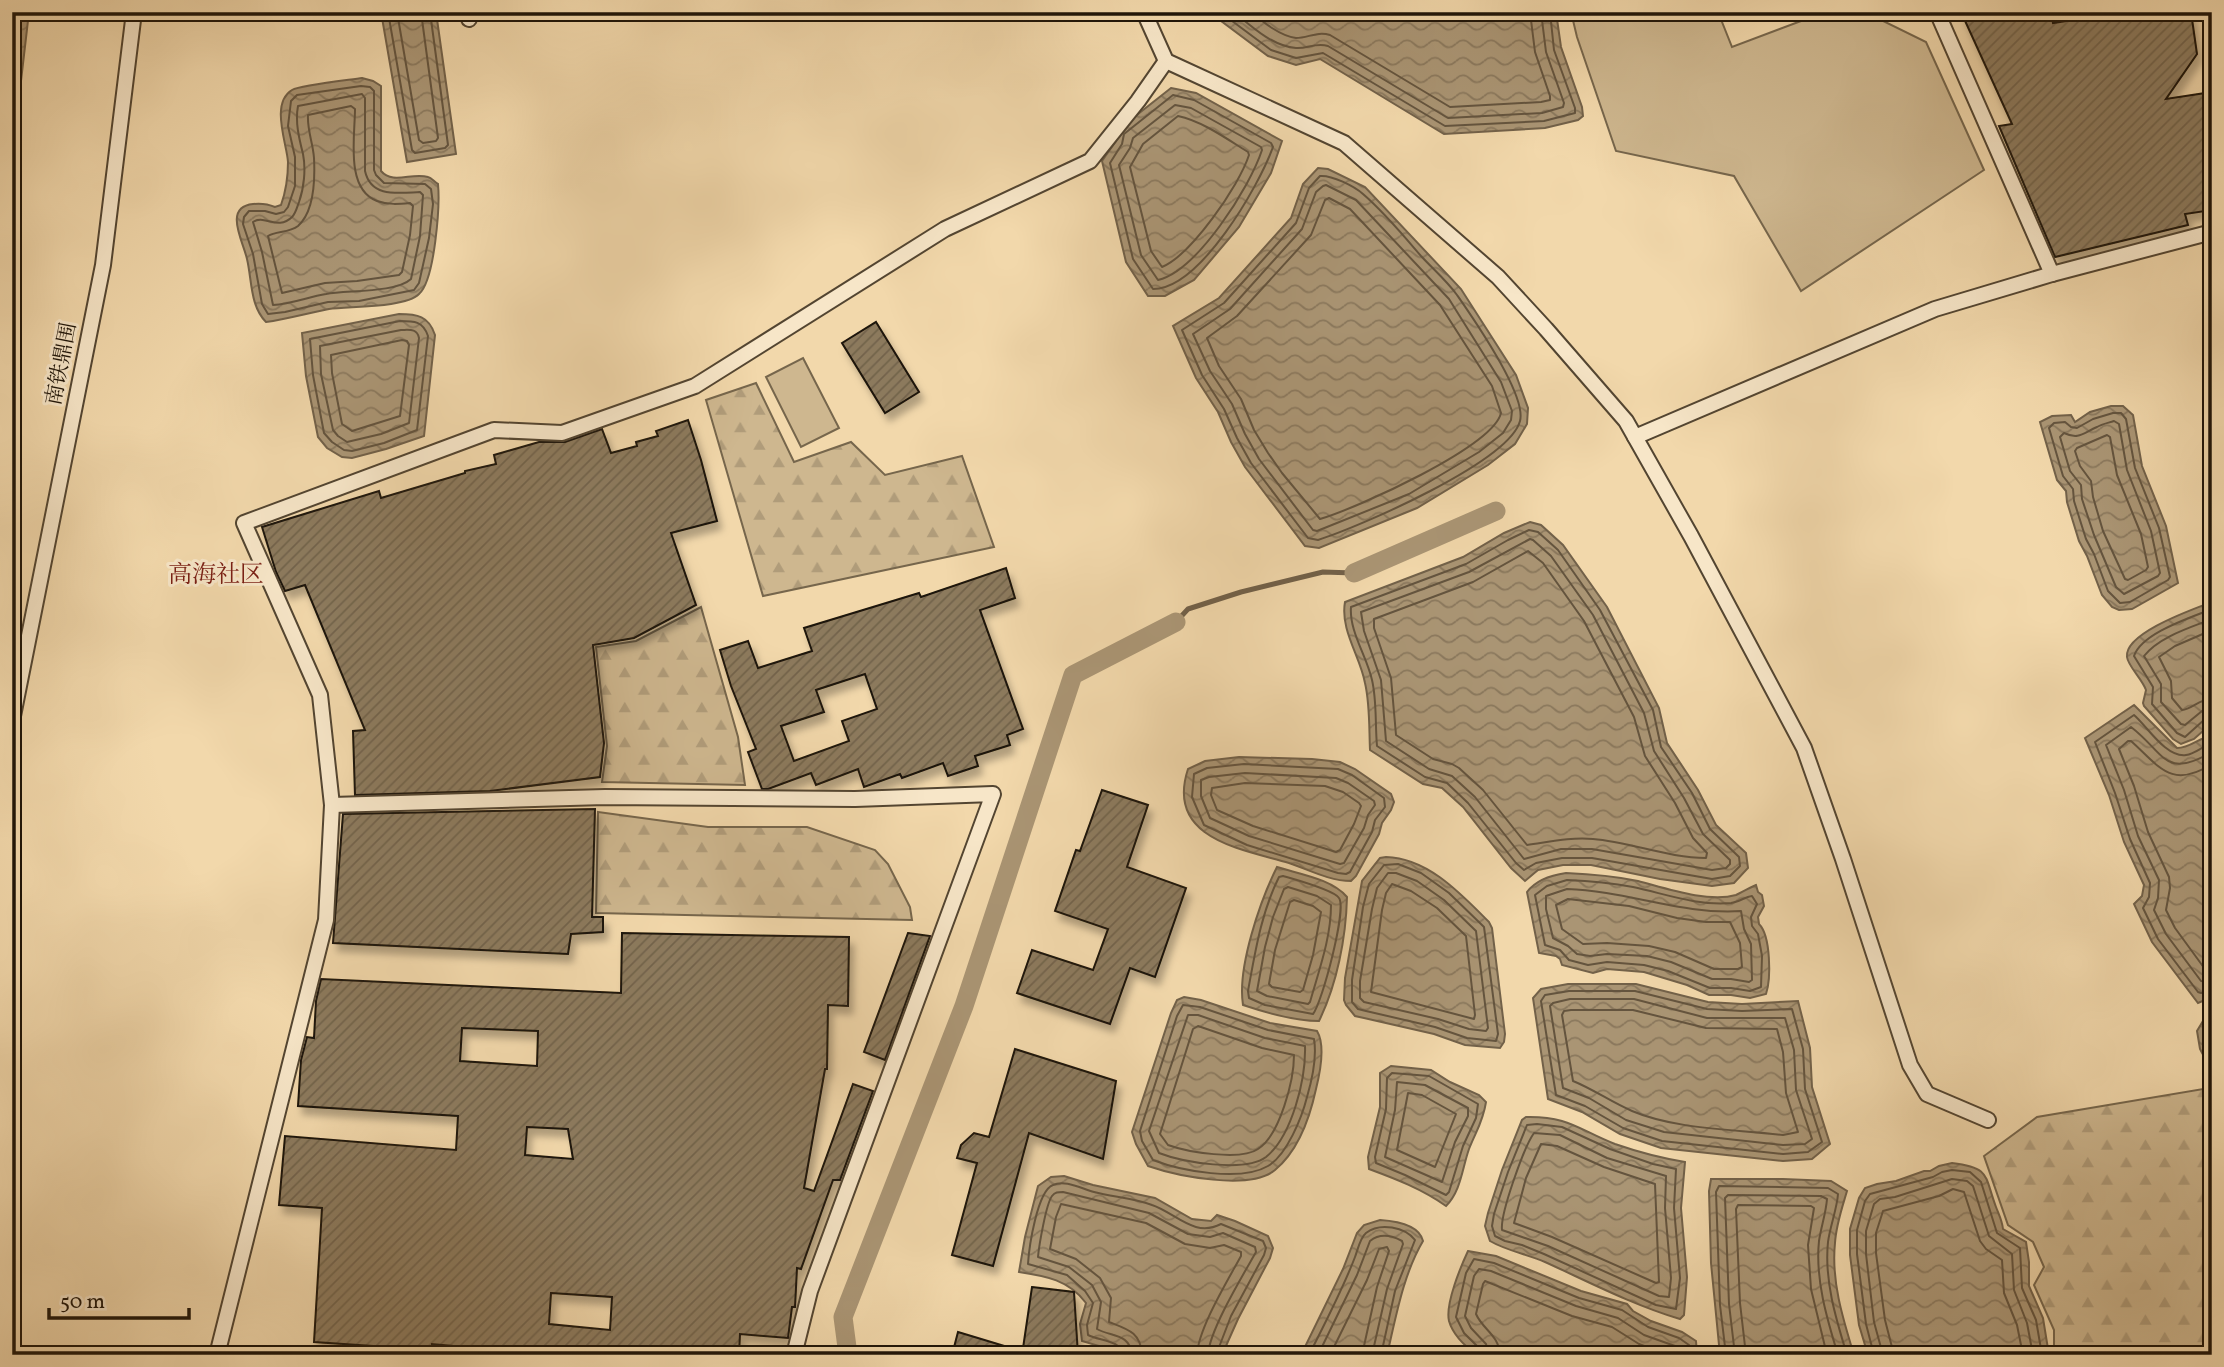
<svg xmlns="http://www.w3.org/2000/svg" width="2224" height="1367" font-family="Vollkorn,'Noto Serif SC',serif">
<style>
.grass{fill:#ceb78f;stroke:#76664c;stroke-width:2}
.forest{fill:url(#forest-firs);stroke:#76664c;stroke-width:2}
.water{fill:url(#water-waves);stroke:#726149;stroke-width:2}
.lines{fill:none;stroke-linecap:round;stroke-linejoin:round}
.shore{stroke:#64543e;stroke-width:2}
.stream{stroke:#726149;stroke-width:5}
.canal{stroke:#aa9574;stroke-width:19}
.building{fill:url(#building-hatch);stroke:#1e1408;stroke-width:2;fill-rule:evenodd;filter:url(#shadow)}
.minor-casing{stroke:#534531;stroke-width:18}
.minor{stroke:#f7e6c8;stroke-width:14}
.labels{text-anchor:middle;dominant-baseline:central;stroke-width:6;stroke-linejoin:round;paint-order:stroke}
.street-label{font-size:21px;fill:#1e1408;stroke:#f7e6c8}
.quarter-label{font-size:24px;fill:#7a1f14;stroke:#f7e6c8}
</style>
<defs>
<pattern id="forest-firs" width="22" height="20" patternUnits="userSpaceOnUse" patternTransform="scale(1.75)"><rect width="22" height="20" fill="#ceb78f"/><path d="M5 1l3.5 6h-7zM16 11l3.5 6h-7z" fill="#b09c7a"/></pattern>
<pattern id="water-waves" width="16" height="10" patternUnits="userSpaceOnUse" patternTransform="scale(1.75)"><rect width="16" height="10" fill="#aa9574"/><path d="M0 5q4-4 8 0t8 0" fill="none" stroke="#8a785d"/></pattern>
<pattern id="building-hatch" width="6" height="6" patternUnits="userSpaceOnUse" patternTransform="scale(1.75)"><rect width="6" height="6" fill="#8c7a5d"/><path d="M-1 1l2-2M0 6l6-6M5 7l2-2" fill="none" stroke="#72634b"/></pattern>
<filter id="shadow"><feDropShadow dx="4.5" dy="8" stdDeviation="3.5" flood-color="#0004"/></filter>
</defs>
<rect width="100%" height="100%" fill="#f2d8ab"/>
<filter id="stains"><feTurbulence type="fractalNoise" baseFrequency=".00286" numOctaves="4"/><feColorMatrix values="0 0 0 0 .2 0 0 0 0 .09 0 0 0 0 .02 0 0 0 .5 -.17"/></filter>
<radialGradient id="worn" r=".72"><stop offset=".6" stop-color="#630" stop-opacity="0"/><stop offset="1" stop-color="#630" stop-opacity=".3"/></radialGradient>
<g class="grass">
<path d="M1571 12H1718L1732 47 1825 12H1865L1926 42 1984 170 1801 291 1734 176 1616 151 1577 37Z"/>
<path d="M803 358 839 428 801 447 766 377Z"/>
</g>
<g class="forest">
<path d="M756 383 794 462 851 442 885 475 962 456 994 547 763 596 706 400Z"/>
<path d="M701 607 738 737 745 785 602 782 607 746 596 647 636 641Z"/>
<path d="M598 812 708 827H807L875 850 888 864 910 907 912 920 596 913Z"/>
<path d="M2209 1088 2212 1091V1355H2054V1330L2034 1285 2044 1267 2033 1242 2008 1225 1984 1156 2037 1117Z"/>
</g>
<g class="water">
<path d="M12 12H29L19 98 12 131Z"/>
<path d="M381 12H436L456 154 407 162Z"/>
<path d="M1209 12H1556L1561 47 1582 107 1583 116 1578 120 1545 128 1444 134 1320 59 1296 65 1268 56Z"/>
<path d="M362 78 373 81 381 86V171C393 185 412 172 428 177 432 178 434 182 438 184 440 205 435 280 419 294 405 308 350 306 329 309 308 313 287 319 266 322 250 306 252 280 247 259 243 241 223 207 253 204 262 203 268 204 275 207L281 205C286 191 288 178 288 162 287 144 270 103 292 90 301 85 349 80 362 78Z"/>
<path d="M1171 88 1196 93 1282 141 1271 173 1239 227 1194 280 1165 296H1148L1126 262 1102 161 1116 141 1114 133Z"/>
<path d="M1318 168 1328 169 1365 187 1461 289 1516 375 1528 408 1527 424 1515 444 1488 465 1417 508 1319 548 1305 546 1245 467 1231 442 1218 412 1196 378 1173 326 1219 298 1291 218 1303 184Z"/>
<path d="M399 314C417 314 429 316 435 335L424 436 386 449 352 458 342 457 327 448 318 437 306 376 302 333Z"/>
<path d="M2111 406H2123L2133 415 2142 466 2166 526 2178 583 2132 609 2119 610 2112 607 2102 595 2087 556 2079 541 2067 502 2066 491 2057 480 2040 422 2052 416 2071 415 2075 422 2090 412Z"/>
<path d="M1530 522 1541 525 1563 545 1607 607 1659 708 1667 743 1698 790 1716 825 1746 853 1748 868 1734 883 1712 886 1660 879 1591 865H1563L1538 870 1525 881 1511 868 1463 807 1442 788 1423 784 1370 750C1369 728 1370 704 1365 683 1360 656 1340 630 1345 602L1463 557 1504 533Z"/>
<path d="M2212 602V723L2194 739 2181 744 2173 739 2144 706 2143 703 2146 690C2142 679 2128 666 2127 657 2124 633 2194 609 2212 602Z"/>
<path d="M2134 705 2177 748C2191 748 2199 737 2212 736V997L2198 1003 2152 942 2134 904 2142 896 2144 885 2124 842 2109 795 2085 738Z"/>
<path d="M1239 757 1312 759 1340 762 1355 769 1391 794 1394 802 1391 810 1382 823 1379 834 1356 876 1351 881C1330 881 1309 870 1289 863 1242 849 1165 839 1188 769L1205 761Z"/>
<path d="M1386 857C1428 858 1461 894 1489 922L1492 928 1505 1034 1504 1042 1500 1048 1465 1045 1434 1034 1364 1018 1355 1016 1346 1005 1344 1000 1345 978 1362 881 1380 858Z"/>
<path d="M1277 867C1299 874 1332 879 1347 897 1346 938 1337 984 1319 1021 1294 1021 1267 1013 1243 1005 1237 968 1260 901 1277 867Z"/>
<path d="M1566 873C1590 874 1614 876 1638 881 1665 888 1708 903 1736 895 1742 892 1749 888 1756 885L1758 892 1762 895 1764 906 1758 917 1759 924C1771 936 1771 979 1766 994L1750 998 1731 995H1709L1687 985 1644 972 1607 969 1593 973 1562 965 1560 959 1556 956 1539 953 1527 892C1536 880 1552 875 1566 873Z"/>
<path d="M1568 984H1636L1708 1002 1742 1004 1798 1001 1810 1048 1812 1087 1830 1144 1812 1159 1783 1161 1661 1148 1620 1134 1582 1112 1548 1099 1533 998 1541 989Z"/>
<path d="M1184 997 1201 1000 1270 1023 1317 1031C1326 1046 1320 1073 1316 1089 1310 1117 1298 1151 1275 1170 1250 1191 1177 1176 1148 1166L1136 1144 1132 1132 1171 1013 1177 1000Z"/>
<path d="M2212 1014V1072L2200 1049 2197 1031 2206 1016Z"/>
<path d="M1391 1066 1431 1070 1450 1082 1479 1095 1486 1102C1483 1122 1476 1131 1469 1149 1462 1169 1461 1191 1446 1206 1422 1189 1396 1179 1369 1169L1368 1157 1380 1107V1073Z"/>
<path d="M1526 1117C1569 1116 1579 1130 1615 1144 1638 1152 1661 1158 1685 1162L1681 1208 1687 1277 1684 1315 1680 1319C1633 1305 1589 1282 1545 1262 1527 1254 1507 1251 1490 1241L1485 1226 1488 1213 1502 1170 1522 1120Z"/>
<path d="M1952 1163C1991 1168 1984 1175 1996 1207 1999 1215 2002 1220 2003 1229L2026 1242 2029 1262V1286L2043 1318 2049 1355H1868L1859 1325 1850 1255V1229L1859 1198 1865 1188 1877 1184 1896 1181 1924 1171H1930L1939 1166Z"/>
<path d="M1064 1176 1093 1185 1155 1198 1192 1219 1211 1221 1217 1215 1235 1221 1268 1236 1273 1248 1270 1258 1238 1319 1222 1355H1129L1082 1341 1080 1324 1086 1303C1069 1280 1046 1276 1019 1272L1025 1237 1038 1186 1051 1177Z"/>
<path d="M1711 1179H1783L1831 1181 1847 1191C1842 1208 1836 1225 1835 1243 1831 1281 1843 1319 1854 1355H1720L1711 1263 1709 1191Z"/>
<path d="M1380 1220C1395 1221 1419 1224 1423 1241 1403 1275 1396 1317 1387 1355H1301L1343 1269 1357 1233 1364 1225Z"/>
<path d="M1468 1251 1496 1256 1581 1291 1627 1304 1633 1311 1651 1321 1682 1332 1696 1341 1697 1355H1477C1466 1347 1453 1335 1449 1321 1445 1304 1461 1266 1468 1251Z"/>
</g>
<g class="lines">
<g class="shore">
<path d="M388 12 412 150 415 153 445 148 448 145 430 12"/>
<path d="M397 12 419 140 423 143 436 141 438 138 421 12"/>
<path d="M1220 12 1271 50 1296 58 1323 53 1445 126 1544 121 1575 113V108L1554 50 1550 12"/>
<path d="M1234 12C1251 26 1272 46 1296 48 1307 49 1316 42 1328 46L1448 118 1542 113 1563 107 1564 103 1546 52 1541 12"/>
<path d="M1251 12C1263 22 1280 36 1296 38 1308 38 1317 31 1330 35L1450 107 1541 102 1550 100V96L1535 52 1530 12"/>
<path d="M361 86 370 87 374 91V170L376 175 384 183 425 184 431 189 433 204 429 238 419 283 414 290 359 301 328 302 285 312 268 314 262 304 253 254 243 224 244 217 249 211H265L276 214 284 212 288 207 295 186V157L288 126 291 101 297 95Z"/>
<path d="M362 94 365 98V171C371 198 398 193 420 192L423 195 420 236 411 279C396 293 347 290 326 294 308 297 291 304 273 305L262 252 253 222C264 214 278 231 292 217 296 213 297 207 299 202 304 188 306 169 303 154 299 138 295 122 298 106Z"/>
<path d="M1173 95 1194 100 1271 143 1273 147C1259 186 1200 289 1153 289L1133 259 1110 163 1122 144 1124 134Z"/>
<path d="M12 98 22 12"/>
<path d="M1175 105 1191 108 1261 147 1262 150C1250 187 1197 271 1158 280L1141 255 1119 165 1130 148 1133 138Z"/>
<path d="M351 106 355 109C355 136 345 189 377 201 388 205 399 204 410 203L413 206 410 235 402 272 399 275 357 281 325 283 282 293 268 236C276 231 289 233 298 226 315 211 315 178 314 158 313 143 307 130 308 115Z"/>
<path d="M1178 116C1202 121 1227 139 1248 152L1249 155C1239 186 1191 255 1162 267L1151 251 1130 167 1143 144Z"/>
<path d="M1320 176C1332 175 1354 186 1363 194 1384 212 1403 235 1421 256 1433 269 1447 281 1457 295 1473 318 1527 395 1520 421 1509 462 1359 527 1318 540L1308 538 1251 463 1237 438 1224 409 1202 375 1182 330 1224 303 1296 223 1309 188Z"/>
<path d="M1326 185 1356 200 1449 299 1501 382 1512 411 1511 420 1503 433 1479 452 1409 494 1317 531 1313 530 1259 459 1245 434 1232 404 1210 371 1193 334 1230 309 1302 229 1316 192 1323 186Z"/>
<path d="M1329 198 1350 209 1440 305 1492 386 1501 413C1493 447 1355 509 1320 519L1282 473 1268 453 1254 430 1241 399 1219 366 1207 338 1237 316 1311 235 1325 200Z"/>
<path d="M400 321C414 321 423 321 428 336L417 430 384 443 352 451 344 450 332 442 324 433 313 375 310 339Z"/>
<path d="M401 330C409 330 417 328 419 338L409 423 381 434 347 442 338 436 333 430 321 374 320 346Z"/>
<path d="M402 340 407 341 409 345 400 416 352 431 342 424 332 373 331 355Z"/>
<path d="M2113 413H2121L2126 419 2135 468 2159 528 2170 577 2168 580 2130 602 2120 603 2108 591 2094 554 2086 539 2074 501 2073 489 2063 476 2049 428 2054 423 2065 422 2071 427 2077 428 2093 419Z"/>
<path d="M2114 421 2119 424 2127 470 2151 531 2160 573 2158 576 2124 594 2116 587 2094 535 2082 499 2081 485 2070 471 2060 437 2064 433C2079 440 2083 433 2097 427 2102 424 2108 423 2114 421Z"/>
<path d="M2107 435 2110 437 2117 475 2141 534 2148 567 2146 570 2128 580 2125 579 2103 531 2093 497 2091 481 2080 466 2075 451 2077 448Z"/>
<path d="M1529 530 1538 532 1558 550 1600 610 1653 710 1661 747 1692 793 1710 829 1739 857 1740 866 1730 876 1712 879 1592 858H1562L1536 863 1524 870 1516 863 1468 803 1447 783 1425 777 1377 746C1375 724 1377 701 1372 680 1367 657 1349 631 1351 607L1466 564 1508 540Z"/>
<path d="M1530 539 1533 540 1551 556 1593 615 1644 713 1654 751 1684 798 1703 834 1730 860V864L1726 868 1712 870 1592 849H1561L1524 859 1475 797 1452 776 1429 769 1386 741 1381 680 1364 631 1361 612 1469 572Z"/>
<path d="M1528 551 1543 563 1584 621 1634 717 1645 756 1675 803 1693 838 1707 853 1706 858C1668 858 1631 842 1593 839 1570 837 1549 842 1527 845L1483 790 1459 768 1452 764 1433 759 1396 735 1391 678 1374 628V619L1473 582Z"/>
<path d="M2212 609C2190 618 2142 633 2134 656L2153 687 2152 704 2177 733 2185 737 2205 719 2212 718"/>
<path d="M2212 619C2189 628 2159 637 2144 656L2161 684V702L2181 724 2185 725 2202 711 2212 709"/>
<path d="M2212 630 2175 646 2159 657 2171 681 2172 698 2182 710C2192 709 2199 699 2212 699"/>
<path d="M2212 743C2203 746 2195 754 2186 755 2166 758 2147 726 2134 715L2095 742 2115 793 2130 839 2150 883 2149 897 2143 908 2158 939 2198 992 2201 993 2212 991"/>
<path d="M2212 752C2164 780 2165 753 2131 727L2106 745 2124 790 2138 836 2159 880 2158 898 2154 910 2166 934 2201 981 2212 982"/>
<path d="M1244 764 1338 769 1352 775 1384 798 1385 807 1375 820 1372 832 1350 872 1346 874 1338 873 1247 845 1204 825 1192 797 1194 774 1207 768Z"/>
<path d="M2212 764C2171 790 2159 766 2131 741H2128L2119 749 2134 786 2148 832 2169 877 2170 888 2166 910 2175 928 2202 965 2207 971H2212"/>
<path d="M1245 773 1336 778 1348 783 1374 801 1375 805 1368 815 1364 828 1344 863 1340 864 1249 836 1210 818 1201 796V780L1209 777Z"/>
<path d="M1245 783 1325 786 1343 792 1359 803 1361 806 1354 824 1340 850 1336 852 1253 826 1217 810 1211 795 1212 788Z"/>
<path d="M1398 864 1421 873 1449 893 1484 927 1498 1034 1496 1041 1467 1038 1435 1027 1366 1011 1358 1009 1352 1002V980L1363 907 1369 884 1384 865Z"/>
<path d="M1388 873H1396L1417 881 1444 900 1476 931 1488 1028 1486 1031 1469 1029 1438 1019 1364 1002 1360 998V981L1372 909 1377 888Z"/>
<path d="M1283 876C1293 879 1334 890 1339 898 1347 909 1322 1003 1313 1014L1265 1005 1249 998 1248 991C1255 953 1261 913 1279 877Z"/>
<path d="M1567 880C1589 881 1611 883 1633 887 1666 894 1697 906 1731 903 1739 902 1745 897 1752 896L1757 904 1751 917 1752 926 1758 934 1762 956 1761 987 1750 991 1731 988H1710L1668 971 1644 965 1607 962 1588 965 1569 960 1560 950 1545 945 1535 895 1547 886Z"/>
<path d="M1392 884 1411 891 1437 908 1466 936 1475 1015 1474 1019 1371 992 1382 910 1386 893Z"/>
<path d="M1288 887 1317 896 1331 905C1331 938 1319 970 1310 1002L1308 1004 1267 996 1257 991 1265 947 1273 917 1284 889Z"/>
<path d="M1567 889C1627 891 1682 915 1741 911L1744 929 1751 944 1752 980 1749 982 1731 979H1712L1671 962 1647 956 1607 954 1590 956 1577 954 1568 946 1553 938 1546 909V896Z"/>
<path d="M1568 899 1629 906 1677 918 1706 922H1730L1740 943 1742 967 1738 969H1714L1675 952 1649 946 1607 943 1583 944 1562 929 1556 905Z"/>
<path d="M1294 900 1313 906 1321 912 1313 955 1303 990 1300 992 1272 987 1269 984 1275 950 1290 902Z"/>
<path d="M1569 991H1635L1707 1009 1742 1011 1792 1009 1803 1049 1805 1089 1822 1142 1808 1152 1783 1154 1662 1141 1623 1128 1585 1106 1556 1095 1541 1001 1545 995Z"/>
<path d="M1570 999H1634L1707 1018H1785L1794 1050 1796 1090 1812 1139 1805 1144 1783 1145 1664 1132 1626 1120 1589 1098 1563 1088 1550 1006 1553 1003Z"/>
<path d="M1183 1005 1200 1007 1268 1030 1314 1039C1317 1057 1312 1080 1307 1097 1302 1117 1287 1155 1268 1166 1241 1182 1181 1171 1153 1160L1142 1141 1140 1131 1177 1016Z"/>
<path d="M1571 1010H1633L1706 1028 1777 1029 1783 1052 1786 1093 1798 1132 1783 1135C1735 1129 1677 1130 1632 1111 1611 1102 1593 1089 1573 1081L1562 1015 1564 1011Z"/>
<path d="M1188 1015H1198L1265 1038 1305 1046C1306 1079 1292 1136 1266 1157 1245 1173 1182 1162 1159 1153L1149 1131Z"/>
<path d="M1198 1026 1262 1048 1294 1055C1294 1080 1280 1135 1258 1149 1241 1161 1187 1152 1168 1145L1160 1134 1193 1029Z"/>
<path d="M1392 1073 1429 1076 1478 1104 1476 1118 1463 1146 1449 1192 1446 1195 1405 1175 1376 1163 1375 1157 1386 1109 1387 1078Z"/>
<path d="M1397 1082 1425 1085 1468 1108V1116L1455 1142 1442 1182 1385 1157 1395 1110Z"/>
<path d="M1408 1093 1422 1095 1456 1114 1435 1167 1397 1150Z"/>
<path d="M1537 1124 1562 1127 1610 1149 1653 1164 1676 1169 1674 1208 1680 1278 1676 1309 1656 1305 1544 1254 1522 1245 1505 1241 1495 1236 1492 1226 1494 1214 1508 1172 1527 1125Z"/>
<path d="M1534 1133 1560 1135 1607 1158 1666 1176 1665 1208 1671 1278 1669 1297 1659 1296 1548 1246 1502 1230C1500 1214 1524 1147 1534 1133Z"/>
<path d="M1541 1144 1557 1146 1604 1167 1655 1184 1659 1282 1656 1283 1552 1237 1514 1223 1526 1178Z"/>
<path d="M1123 1355C1121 1340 1100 1341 1088 1335L1087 1325 1093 1303 1085 1291 1067 1275 1028 1264C1029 1248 1037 1191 1053 1185 1065 1179 1082 1189 1094 1192 1113 1197 1134 1198 1152 1205 1176 1213 1194 1238 1221 1224L1263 1241 1266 1248 1264 1255 1231 1316 1216 1355"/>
<path d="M1132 1355C1130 1333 1111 1337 1097 1329L1101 1302 1092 1285 1069 1267 1038 1257C1039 1246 1046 1204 1052 1196 1055 1192 1058 1192 1063 1192L1149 1213 1188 1234 1210 1237 1223 1233 1255 1247 1256 1252C1243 1275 1209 1331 1208 1355"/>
<path d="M1142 1355C1141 1332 1127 1329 1109 1322L1111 1298 1100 1278 1076 1259 1050 1249 1056 1217 1061 1204 1146 1223 1185 1244 1210 1248 1224 1245 1241 1252V1256C1228 1280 1198 1329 1197 1355"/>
<path d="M1309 1355C1325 1323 1342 1291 1355 1257 1358 1249 1360 1238 1366 1233 1380 1222 1405 1227 1415 1240L1395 1291 1381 1355"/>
<path d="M1318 1355 1357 1275 1370 1241C1380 1233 1391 1235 1402 1241L1403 1244 1387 1289 1372 1355"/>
<path d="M1330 1355 1367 1280 1379 1249 1387 1247 1389 1251 1377 1287 1362 1355"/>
<path d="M1480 1355 1479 1348 1464 1333 1456 1317 1466 1273 1474 1259 1494 1263 1579 1298 1622 1310 1648 1327 1679 1338 1689 1345 1690 1355"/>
<path d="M1489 1355 1486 1344 1471 1328 1465 1316 1474 1276 1479 1269 1491 1271 1576 1306 1618 1318 1644 1335 1675 1346 1680 1350 1682 1355"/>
<path d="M1500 1355C1499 1335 1483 1330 1476 1314L1483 1284 1485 1281 1572 1316 1612 1327 1639 1344 1668 1355"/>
<path d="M1726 1355 1720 1305 1716 1192 1719 1186 1828 1188 1838 1194C1837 1209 1830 1226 1828 1242 1824 1280 1836 1319 1847 1355"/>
<path d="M1735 1355 1729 1304 1725 1198 1728 1195 1821 1196 1827 1199C1826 1213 1821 1227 1819 1241 1815 1279 1827 1319 1838 1355"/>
<path d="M1746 1355 1740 1303 1736 1209 1738 1205 1811 1206 1814 1208 1808 1245 1811 1289 1827 1355"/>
<path d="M1874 1355 1866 1324 1857 1254V1230L1865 1201 1870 1194 1933 1177 1942 1172 1952 1170 1970 1172 1981 1182 1997 1233 2020 1248 2022 1288 2036 1320 2042 1355"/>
<path d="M1883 1355 1874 1322 1866 1254V1231L1874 1204 1880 1199 1895 1197 1952 1179 1967 1181 1973 1186 1989 1236 2012 1254 2014 1290 2027 1323 2033 1355"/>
<path d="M1894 1355 1885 1320 1876 1253V1233L1883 1211 1939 1196 1953 1189 1964 1192 1980 1241 1986 1249 2002 1260 2004 1293 2017 1325 2023 1355"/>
</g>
<path class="stream" d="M1176 622 1188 609 1241 592 1323 572 1354 573"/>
<g class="canal">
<path d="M1354 573 1496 511"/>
<path d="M848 1355 843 1317 964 1006 1073 675 1176 622"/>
</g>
</g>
<g class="building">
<path d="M1961 12H2051L2053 23 2123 12H2191L2197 54 2166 99 2212 92V210L2185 214 2188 225 2055 257 1999 126 2012 124Z"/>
<path d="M876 322 919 392 885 413 842 343Z"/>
<path d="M688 420 701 460 717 521 671 533 696 605 634 638 593 645 604 743 600 777 490 791 355 795 353 731 365 730 305 585 285 591 276 572 262 527 379 491 381 498 465 473V471L496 464 494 455 539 442H565L602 429 611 453 637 446 636 442 658 436 656 431Z"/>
<path d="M1006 568 1015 598 980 610 1023 729 1007 735 1010 745 975 756 978 766 948 776 943 763 902 778 900 774 864 787 858 769 816 785 811 773 768 789H762L748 752 756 749 731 686 720 650 748 641 758 668 812 651 804 628 919 593 921 597ZM865 674 877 709 842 721 849 741 794 761 781 726 824 712 816 690Z"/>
<path d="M1102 790 1148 805 1127 867 1186 888 1155 977 1130 968 1110 1024 1017 993 1032 950 1093 970 1108 929 1055 911 1076 850 1080 851Z"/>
<path d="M595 809 592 917H603V932L571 934 568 954 333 943 343 814Z"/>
<path d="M622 933 849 937 848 1006 828 1005 827 1069H825L804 1188 814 1191 853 1084 873 1091 840 1180H833L801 1269 797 1268 795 1307H792L788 1338 740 1334 739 1355H509V1351L432 1344V1350L314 1342 322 1208 279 1205 285 1136 456 1150 458 1116 298 1106 301 1060 307 1037 314 1038 316 1001 321 979 621 993ZM462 1028 538 1031 537 1066 460 1061ZM527 1127 568 1129 573 1159 525 1155ZM551 1293 612 1297 610 1330 549 1324Z"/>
<path d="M908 933 930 936 885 1060 864 1052Z"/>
<path d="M1015 1049 1116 1081 1103 1159 1029 1133 993 1266 952 1255 977 1163 957 1158 961 1145 974 1133 989 1137Z"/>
<path d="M1032 1287 1074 1292 1078 1355H1022Z"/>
<path d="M958 1332 1021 1351V1355H952Z"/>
</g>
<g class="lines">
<defs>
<g id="minor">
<path d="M467 12 469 19"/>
<path d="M1144 12 1166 61 1344 143 1498 277 1546 329 1626 421 1691 536 1804 748 1843 859 1910 1065 1927 1094 1988 1120"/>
<path d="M1937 12 2052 274"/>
<path d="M1635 437 1935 309 2052 274 2212 232"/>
<path d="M12 721 103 265 134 12"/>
<path d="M332 805 605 797 855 799 993 794 810 1291 794 1355"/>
<path d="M217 1355 326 920 332 805 320 695 244 523 494 430 562 433 695 386 945 229 1090 161 1138 101 1166 61"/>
</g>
</defs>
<use href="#minor" class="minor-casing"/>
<use href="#minor" class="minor"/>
</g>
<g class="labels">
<g class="street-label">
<text transform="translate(62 364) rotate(-79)">南铁鼎围</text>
</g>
<g class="quarter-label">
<text x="216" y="576">高海社区</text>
</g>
</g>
<rect width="2224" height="1367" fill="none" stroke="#f2d8ab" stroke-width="42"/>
<rect x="14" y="14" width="2196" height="1339" fill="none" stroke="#1e1408" stroke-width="3.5"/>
<rect x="21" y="21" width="2182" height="1325" fill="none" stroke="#1e1408" stroke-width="2"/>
<path d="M49 1308v10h140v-10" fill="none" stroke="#1e1408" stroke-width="3.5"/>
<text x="60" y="1308" font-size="21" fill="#1e1408" stroke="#f7e6c8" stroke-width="5" paint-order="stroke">50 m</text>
<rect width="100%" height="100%" filter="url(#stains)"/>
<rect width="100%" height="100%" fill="url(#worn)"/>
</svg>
